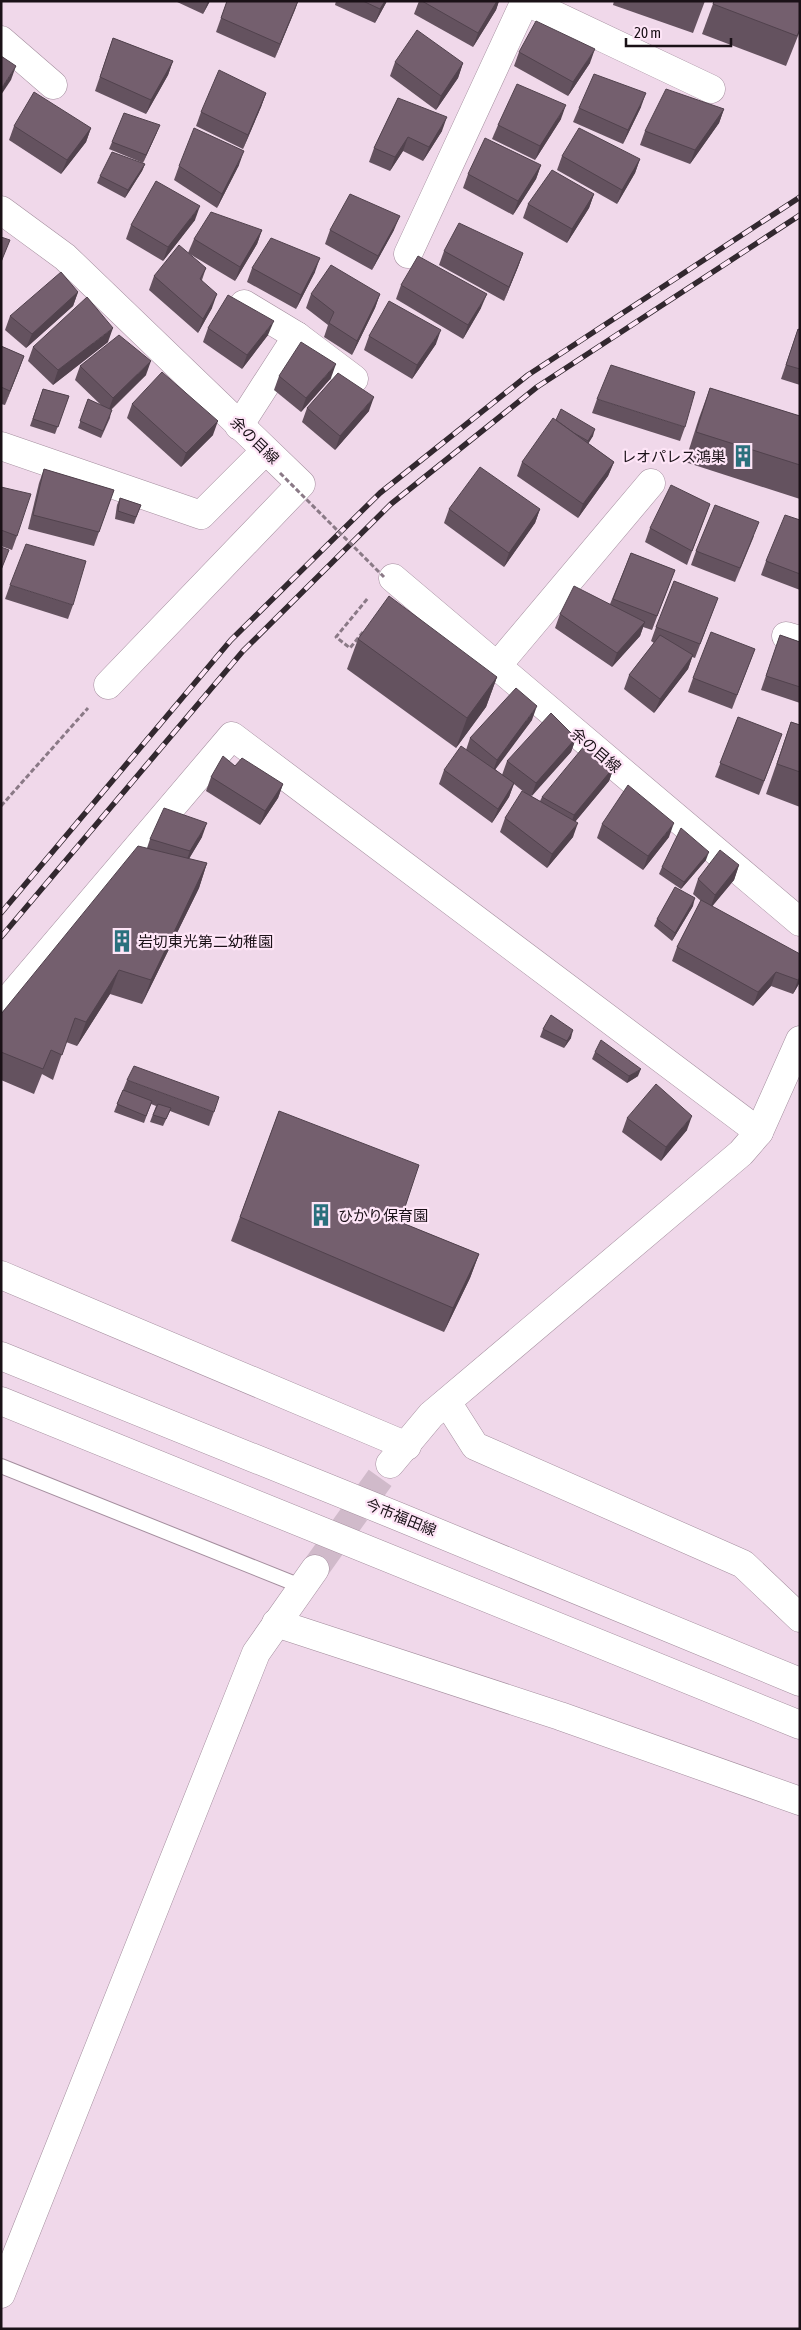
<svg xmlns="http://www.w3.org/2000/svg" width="801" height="2330" font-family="'Asap Condensed','Noto Sans JP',sans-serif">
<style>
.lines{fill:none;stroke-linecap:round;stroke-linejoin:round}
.minor-tunnel{stroke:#d0baca;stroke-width:28;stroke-dasharray:28 14;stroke-linecap:butt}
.service-casing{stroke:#a48e9e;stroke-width:16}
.minor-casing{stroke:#a48e9e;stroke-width:29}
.secondary-casing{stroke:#a48e9e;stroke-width:29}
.path{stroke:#8a7986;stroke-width:3;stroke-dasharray:5 2.5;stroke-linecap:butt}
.service{stroke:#fff;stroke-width:14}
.minor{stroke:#fff;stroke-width:28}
.secondary{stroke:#fff;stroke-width:28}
.rail-casing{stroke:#32282f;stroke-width:5.5}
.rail{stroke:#fee5f7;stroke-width:4;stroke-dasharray:11;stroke-linecap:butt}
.path-bridge{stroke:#8a7986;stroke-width:3;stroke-dasharray:5 2.5;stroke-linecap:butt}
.wall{fill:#64525f}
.shaded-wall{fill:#51424d}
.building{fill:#745f6e;stroke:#51424d}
.labels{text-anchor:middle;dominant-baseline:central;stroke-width:4.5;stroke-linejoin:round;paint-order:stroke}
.street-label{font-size:15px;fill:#1a1117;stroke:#fee5f7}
.poi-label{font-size:15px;fill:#1a1117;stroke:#fee5f7;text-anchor:start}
</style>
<rect width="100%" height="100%" fill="#f0d8ea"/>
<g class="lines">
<path class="minor-tunnel" d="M315 1569 390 1464"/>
<defs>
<path id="service" d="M1 1466 303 1587"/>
<g id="minor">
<path d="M525 1 711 89"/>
<path d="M1 40 53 85"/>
<path d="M1 210 65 257 301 484 108 685"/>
<path d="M408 254 525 1"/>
<path d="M244 304 297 336 354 379"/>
<path d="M239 426 297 336"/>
<path d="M1 446 201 515 265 451"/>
<path d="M393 578 800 922"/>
<path d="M786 636 800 640"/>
<path d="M497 666 651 483"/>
<path d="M1 1008 232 736 759 1132"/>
<path d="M1 1275 407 1446"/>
<path d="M447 1402 475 1446 743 1564 800 1618"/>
<path d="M390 1464 431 1415 741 1153 759 1132 800 1040"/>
<path d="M276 1623 560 1716 800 1801"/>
<path d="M1 2294 256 1653 315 1569"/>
</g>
<g id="secondary">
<path d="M1 1356 397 1516 800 1682"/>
<path d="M1 1401 800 1725"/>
</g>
</defs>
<use href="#service" class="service-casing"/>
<use href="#minor" class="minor-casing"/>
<use href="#secondary" class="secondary-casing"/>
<g class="path">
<path d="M363 632 350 648 336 637 368 598"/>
<path d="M1 806 88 708"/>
</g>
<use href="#service" class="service"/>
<use href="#minor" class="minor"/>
<use href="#secondary" class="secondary"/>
<defs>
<g id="rail">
<path d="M1 913 231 640 380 493 528 375 800 197"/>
<path d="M1 937 243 651 391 504 537 387 800 215"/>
</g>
</defs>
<use href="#rail" class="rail-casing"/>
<use href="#rail" class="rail"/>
<path class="path-bridge" d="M280 473 384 577"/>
</g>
<g class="wall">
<path d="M175 1H210L203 14Z"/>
<path d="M227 1H298L275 58 216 32Z"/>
<path d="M336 1H387L375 23 335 5Z"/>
<path d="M419 1H499L496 10 473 47 414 14Z"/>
<path d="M614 1H705L693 33 613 5Z"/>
<path d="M714 1 800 31 786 66 702 34Z"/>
<path d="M113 38 173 61 168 75 146 114 95 91Z"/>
<path d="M519 52 590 63 568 96 514 66Z"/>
<path d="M395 62 463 63 458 78 436 110 390 76Z"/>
<path d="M266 93 261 107 243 149 196 126 201 112Z"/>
<path d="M398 98 442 131 423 161 403 151 390 171 369 162 374 148Z"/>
<path d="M641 107 623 144 573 122 579 108Z"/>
<path d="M724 109 719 123 690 164 640 145 645 131Z"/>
<path d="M561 119 535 160 492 139 498 125Z"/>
<path d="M14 126 91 128 86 142 61 174 9 140Z"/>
<path d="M157 132 143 163 109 149 112 142Z"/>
<path d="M562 156 640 159 635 173 617 204 557 170Z"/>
<path d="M145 164 142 171 125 198 97 183 100 176Z"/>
<path d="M239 165 217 208 174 180 179 166Z"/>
<path d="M541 165 536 179 513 215 463 188 468 174Z"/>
<path d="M594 194 589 208 567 243 523 218 528 204Z"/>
<path d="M195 220 163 261 126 239 131 225Z"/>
<path d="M262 230 257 244 235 281 188 253 194 239Z"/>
<path d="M330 230H394L372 270 325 244Z"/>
<path d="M444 251 523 253 518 267 504 301 439 265Z"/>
<path d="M206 268 202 280 212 308 198 333 149 290 154 276Z"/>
<path d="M252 268 315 272 296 309 247 282Z"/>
<path d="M401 285 481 308 463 339 396 299Z"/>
<path d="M78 292 73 306 26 348 5 330 10 316Z"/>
<path d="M311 294H380L375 308 352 355 324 337 328 325 306 308Z"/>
<path d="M208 328 268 335 242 369 203 342Z"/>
<path d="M798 329 800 330V385L781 379Z"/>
<path d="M369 336 436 344 412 379 364 350Z"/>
<path d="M108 342 53 385 28 361 33 347Z"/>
<path d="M1 346 24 356 5 405 1 404Z"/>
<path d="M80 366 146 375 111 410 110 418 101 438 78 428 88 399 102 406 75 380Z"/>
<path d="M279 376 331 378 301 412 274 390Z"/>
<path d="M710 388 800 416V499L685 462 699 418Z"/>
<path d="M43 389 69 396 55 434 30 426Z"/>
<path d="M597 399 685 427 680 441 592 413Z"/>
<path d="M132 404 213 435 181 467 127 418Z"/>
<path d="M307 408 369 411 335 450 302 422Z"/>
<path d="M556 420 593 436 588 443 614 462 608 476 578 518 517 476 522 462Z"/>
<path d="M44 469 114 490 94 546 28 529 39 483Z"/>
<path d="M1 487 17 536 12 550 1 546Z"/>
<path d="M120 498 141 505 134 524 115 519 117 505Z"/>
<path d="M710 504 687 565 645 542 650 528Z"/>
<path d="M449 509H540L535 523 504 567 444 523Z"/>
<path d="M800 520V590L761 575 766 561Z"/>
<path d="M754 536 735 582 691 565 696 551Z"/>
<path d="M631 553 675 570 652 630 643 627 640 636 612 667 555 628 560 614 610 604Z"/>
<path d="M10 585 73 605 68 619 5 599Z"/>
<path d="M718 598 695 658 692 657 688 669 654 713 624 689 629 675 654 643 651 641 656 627Z"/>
<path d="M780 635 800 642V703L761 690Z"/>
<path d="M358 639 497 677 486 707 456 748 347 669Z"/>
<path d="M755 649 732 709 688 692 693 678Z"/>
<path d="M738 717 777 748 759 795 715 777Z"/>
<path d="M532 720 495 769 502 775 507 761 576 738 571 752 531 796 540 801 542 797 614 767 609 781 575 822 573 837 547 868 500 832 505 818 525 793 514 784 509 797 492 823 439 784 444 770 466 750 470 738Z"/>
<path d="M791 722 800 725V807L766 794Z"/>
<path d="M235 766 283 784 278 798 260 825 206 791 211 777Z"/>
<path d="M602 824 669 837 643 870 597 838Z"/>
<path d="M202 837 189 859 207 863 199 888 142 1004 110 994 77 1046 66 1042 53 1080 42 1074 34 1094 1 1080V1014L147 848 150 839Z"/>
<path d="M706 860 681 889 659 874 662 867Z"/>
<path d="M739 865 734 880 712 906 800 982 793 994 771 986 753 1006 672 961 677 947 701 901 693 894 698 879Z"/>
<path d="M693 906 672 941 654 926 657 919Z"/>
<path d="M543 1029 571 1038 564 1048 540 1037Z"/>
<path d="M595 1052 638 1076 627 1083 592 1059Z"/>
<path d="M127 1080 214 1112 209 1126 170 1111 163 1126 150 1122 156 1106 151 1104 144 1123 114 1112Z"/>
<path d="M279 1111 400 1222 479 1254 470 1278 444 1332 231 1241Z"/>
<path d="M627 1118 687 1130 661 1161 622 1132Z"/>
</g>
<g class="shaded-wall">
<path d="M208 1H210L203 14Z"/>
<path d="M298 1 295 10 275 58 280 44Z"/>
<path d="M385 1H387L375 23 380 9Z"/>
<path d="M497 1H499L496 10 473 47 478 33Z"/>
<path d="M595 49 590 63 568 96 573 82Z"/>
<path d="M173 61 168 75 146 114 151 100Z"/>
<path d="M463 63 458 78 436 110 441 96Z"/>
<path d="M16 66 11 80 1 95V89Z"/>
<path d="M266 93 261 107 243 149 248 135Z"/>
<path d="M646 93 641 107 623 144 628 130Z"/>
<path d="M566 105 561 119 535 160 540 146Z"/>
<path d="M724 109 719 123 690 164 695 150Z"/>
<path d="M447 117 442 131 423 161 429 147Z"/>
<path d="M160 125 157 132 143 163 146 155Z"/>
<path d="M91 128 86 142 61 174 67 160Z"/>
<path d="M408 137 403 151 390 171 395 157Z"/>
<path d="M244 151 239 165 217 208 222 194Z"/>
<path d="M640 159 635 173 617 204 622 190Z"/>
<path d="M145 164 142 171 125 198 128 190Z"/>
<path d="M541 165 536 179 513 215 518 201Z"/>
<path d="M594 194 589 208 567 243 572 229Z"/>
<path d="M200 206 195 220 163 261 168 247Z"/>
<path d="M400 216 394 230 372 270 378 256Z"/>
<path d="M262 230 257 244 235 281 240 267Z"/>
<path d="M523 253 518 267 504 301 509 287Z"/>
<path d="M320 258 315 272 296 309 301 295Z"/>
<path d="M78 292 73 306 26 348 32 334Z"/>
<path d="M217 294 212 308 198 333 203 319Z"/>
<path d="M380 294 375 308 352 355 357 341Z"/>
<path d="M487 294 481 308 463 339 468 325Z"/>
<path d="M274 321 268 335 242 369 247 355Z"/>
<path d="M113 328 108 342 53 385 58 370Z"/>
<path d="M441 330 436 344 412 379 417 365Z"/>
<path d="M24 356 19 370 5 405 10 391Z"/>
<path d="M151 361 146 375 108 412 113 398Z"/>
<path d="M336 364 331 378 301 412 306 398Z"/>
<path d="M374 397 369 411 335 450 340 436Z"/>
<path d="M218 421 213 435 181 467 186 453Z"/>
<path d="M595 429 593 436 585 449 588 441Z"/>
<path d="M614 462 608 476 578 518 583 504Z"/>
<path d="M540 509 535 523 504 567 509 553Z"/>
<path d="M645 622 640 636 612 667 617 653Z"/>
<path d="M693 655 688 669 654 713 660 699Z"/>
<path d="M497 677 486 707 456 748 467 718Z"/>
<path d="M537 706 532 720 492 774 497 760Z"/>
<path d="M576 738 571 752 531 797 536 783Z"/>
<path d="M614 767 609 781 569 829 574 815Z"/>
<path d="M514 783 509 797 492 823 498 809Z"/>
<path d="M283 784 278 798 260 825 265 811Z"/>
<path d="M207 823 202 837 185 865 190 851Z"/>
<path d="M578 823 573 837 547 868 552 854Z"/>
<path d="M674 823 669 837 643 870 648 856Z"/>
<path d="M709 852 706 860 681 889 684 882Z"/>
<path d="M207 863 199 888 142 1004 151 980Z"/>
<path d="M739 865 734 880 710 909 715 895Z"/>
<path d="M695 898 693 906 672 941 675 933Z"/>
<path d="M119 970 110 994 77 1046 86 1022Z"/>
<path d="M776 972 771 986 753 1006 758 992Z"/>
<path d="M800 977V982L793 994 798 980Z"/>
<path d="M573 1030 571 1038 564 1048 567 1041Z"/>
<path d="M641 1069 638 1076 627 1083 629 1076Z"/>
<path d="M692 1116 687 1130 661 1161 666 1147Z"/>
<path d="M479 1254 470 1278 444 1332 453 1308Z"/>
</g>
<g class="building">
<path d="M227 1H298L280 44 221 18Z"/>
<path d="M363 1H385L380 9Z"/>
<path d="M422 1H497L478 33Z"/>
<path d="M714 1H800V29L797 36 713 4Z"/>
<path d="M536 21 595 49 573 82 519 52Z"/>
<path d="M417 30 463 63 441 96 395 62Z"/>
<path d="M113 38 173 61 151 100 100 77Z"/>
<path d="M1 56 16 66 1 89Z"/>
<path d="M219 70 266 93 248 135 201 112Z"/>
<path d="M594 74 646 93 628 130 579 108Z"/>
<path d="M517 84 566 105 540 146 498 125Z"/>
<path d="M666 89 724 109 695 150 645 131Z"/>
<path d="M34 92 91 128 67 160 14 126Z"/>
<path d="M398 98 447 117 429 147 408 137 395 157 374 148Z"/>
<path d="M124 113 160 125 146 155 112 142Z"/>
<path d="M194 128 244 151 222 194 179 166Z"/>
<path d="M579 128 640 159 622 190 562 156Z"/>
<path d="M485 138 541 165 518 201 468 174Z"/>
<path d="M112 152 145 164 128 190 100 176Z"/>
<path d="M552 170 594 194 572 229 528 204Z"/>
<path d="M156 181 200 206 168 247 131 225Z"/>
<path d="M350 194 400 216 378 256 330 230Z"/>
<path d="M211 212 262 230 240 267 194 239Z"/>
<path d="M459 223 523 253 509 287 444 251Z"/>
<path d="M1 237 10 240 1 262Z"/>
<path d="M271 238 320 258 301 295 252 268Z"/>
<path d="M179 245 206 268 200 279 217 294 203 319 154 276Z"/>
<path d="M418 256 487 294 468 325 401 285Z"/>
<path d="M331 265 380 294 357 341 329 323 334 312 311 294Z"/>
<path d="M61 272 78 292 32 334 10 316Z"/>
<path d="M228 295 274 321 247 355 208 328Z"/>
<path d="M87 297 113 328 58 370 33 347Z"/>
<path d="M389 301 441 330 417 365 369 336Z"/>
<path d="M798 329 800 330V369L786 365Z"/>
<path d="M119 335 151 361 113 398 80 366Z"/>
<path d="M301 342 336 364 306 398 279 376Z"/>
<path d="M1 346 24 356 10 391 1 387Z"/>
<path d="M611 365 695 392 685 427 597 399Z"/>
<path d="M162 372 218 421 186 453 132 404Z"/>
<path d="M338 373 374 397 340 436 307 408Z"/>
<path d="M710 388 800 416V465L696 432Z"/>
<path d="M43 389 69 396 58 427 33 419Z"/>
<path d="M88 399 112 410 103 431 80 421Z"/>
<path d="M561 409 595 429 588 441 574 433 556 420Z"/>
<path d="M553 418 614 462 583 504 522 462Z"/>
<path d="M480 467 540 509 509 553 449 509Z"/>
<path d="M44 469 114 490 99 532 33 515Z"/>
<path d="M671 485 710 504 692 551 650 528Z"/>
<path d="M1 487 31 494 17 536 1 530Z"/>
<path d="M120 498 141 505 136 517 118 511Z"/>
<path d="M715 505 759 522 740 568 696 551Z"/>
<path d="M785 515 800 520V574L766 561Z"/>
<path d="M26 544 86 561 73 605 10 585Z"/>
<path d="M1 547 9 550 1 570Z"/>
<path d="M631 553 675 570 657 616 613 599Z"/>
<path d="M674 581 718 598 700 644 656 627Z"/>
<path d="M574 586 645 622 617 653 560 614Z"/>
<path d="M389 596 497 677 467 718 358 639Z"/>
<path d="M711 632 755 649 737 695 693 678Z"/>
<path d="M660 635 693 655 660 699 629 675Z"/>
<path d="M780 635 800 642V687L766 676Z"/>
<path d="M516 688 537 706 497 760 470 738Z"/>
<path d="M551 713 576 738 536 783 507 761Z"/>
<path d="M738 717 782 734 764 781 720 763Z"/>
<path d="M791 722 800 725V772L777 764Z"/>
<path d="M585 745 614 767 574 815 542 797Z"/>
<path d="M461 746 514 783 498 809 444 770Z"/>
<path d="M223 756 235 766 242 758 283 784 265 811 211 777Z"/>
<path d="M628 785 674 823 648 856 602 824Z"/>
<path d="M522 791 578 823 552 854 505 818Z"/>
<path d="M164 808 207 823 190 851 150 839Z"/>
<path d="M681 828 709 852 684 882 662 867Z"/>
<path d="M138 846 207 863 151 980 119 970 86 1022 75 1018 62 1055 51 1050 43 1069 1 1052V1014Z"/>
<path d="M720 850 739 865 715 895 698 879Z"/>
<path d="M675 887 695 898 675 933 657 919Z"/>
<path d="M701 900 800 954V977L798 980 776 972 758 992 677 947Z"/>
<path d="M551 1015 573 1030 567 1041 543 1029Z"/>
<path d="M601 1040 641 1069 629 1076 595 1052Z"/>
<path d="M134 1066 219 1097 214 1112 127 1080Z"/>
<path d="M656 1084 692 1116 666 1147 627 1118Z"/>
<path d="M123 1090 152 1101 146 1116 117 1104Z"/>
<path d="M158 1104 171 1108 166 1119 153 1115Z"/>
<path d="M279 1111 419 1165 400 1222 479 1254 453 1308 240 1217Z"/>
</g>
<defs>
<symbol id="building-bare" viewBox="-9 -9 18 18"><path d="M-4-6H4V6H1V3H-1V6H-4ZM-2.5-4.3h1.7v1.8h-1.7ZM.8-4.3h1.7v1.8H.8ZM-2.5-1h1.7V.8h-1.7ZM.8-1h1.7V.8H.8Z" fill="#2a707d" stroke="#fee5f7" stroke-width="2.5" paint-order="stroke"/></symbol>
</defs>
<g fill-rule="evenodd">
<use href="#building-bare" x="727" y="440" width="32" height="32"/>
<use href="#building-bare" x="106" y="925" width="32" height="32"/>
<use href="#building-bare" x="305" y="1199" width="32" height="32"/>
</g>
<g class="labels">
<g class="street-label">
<text transform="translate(255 440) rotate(44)">余の目線</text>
<text transform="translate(596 750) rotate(40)">余の目線</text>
<text transform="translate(401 1517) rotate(22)">今市福田線</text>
</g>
<g class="poi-label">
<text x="726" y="456" text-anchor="end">レオパレス鴻巣</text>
<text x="138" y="941">岩切東光第二幼稚園</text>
<text x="338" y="1215">ひかり保育園</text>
</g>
</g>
<rect width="801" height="2330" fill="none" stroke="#1a1117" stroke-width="5"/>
<path d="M626 38v8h105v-8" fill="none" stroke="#1a1117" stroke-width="2.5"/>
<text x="634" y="38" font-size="15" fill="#1a1117" stroke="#fee5f7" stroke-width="4" paint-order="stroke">20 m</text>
</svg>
